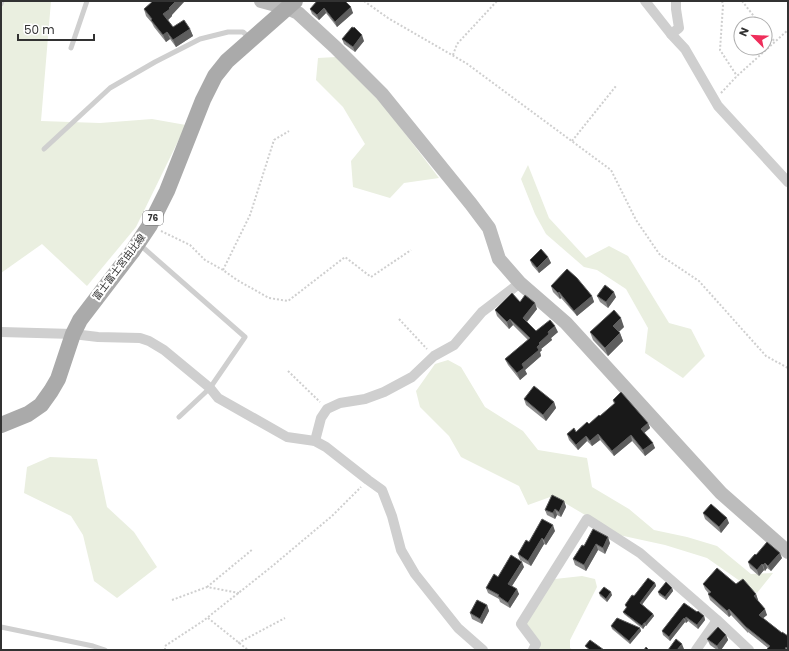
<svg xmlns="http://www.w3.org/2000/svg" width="789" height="651" font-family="Poppins,'Noto Sans JP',sans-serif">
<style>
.green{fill:#eaefe0}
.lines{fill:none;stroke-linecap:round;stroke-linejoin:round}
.path{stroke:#cfcfcf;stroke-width:2;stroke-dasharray:2 2;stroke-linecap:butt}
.lane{stroke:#cfcfcf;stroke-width:5}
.street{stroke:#cfcfcf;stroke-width:10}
.secondary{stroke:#bcbcbc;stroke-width:14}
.primary{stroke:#aaa;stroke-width:16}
.wall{fill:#8c8c8c}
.shaded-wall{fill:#5e5e5e}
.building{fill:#191919;stroke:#5e5e5e}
.labels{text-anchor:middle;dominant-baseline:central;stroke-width:4;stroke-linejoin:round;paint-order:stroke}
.shield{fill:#fff;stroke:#707070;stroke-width:1}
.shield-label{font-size:9px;font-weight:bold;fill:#323232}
.street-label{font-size:10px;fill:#323232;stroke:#fff}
</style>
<rect width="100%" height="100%" fill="#fff"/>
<g class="green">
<path d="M1 1H51L41 121 100 123 152 119 186 125 136 227 87 286 42 244 1 273Z"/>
<path d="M336 57 384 106 439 178 404 183 390 198 353 187 351 161 365 144 343 107 316 80 318 58Z"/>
<path d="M528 165 549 218 586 258 609 246 628 256 669 323 691 329 705 356 683 378 645 353 648 328 626 289 597 270 584 267 546 234 535 214 521 179Z"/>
<path d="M448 360 461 367 485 407 523 431 538 450 587 458 592 487 629 509 654 530 687 537 717 546 751 574 773 573 757 593 707 558 665 545 619 535 553 496 528 505 519 486 461 457 449 436 420 407 416 391 435 364Z"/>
<path d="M50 457 97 459 107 507 134 532 157 567 117 598 94 581 83 535 71 516 24 493 27 467Z"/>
<path d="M582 576 595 579 597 587 570 640V648L573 650H533L521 624 555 579Z"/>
</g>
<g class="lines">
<g class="path">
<path d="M364 1 388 18 466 63 611 170 636 220 660 255 699 281 766 356 788 368"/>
<path d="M722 1 723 5 720 50 737 76"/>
<path d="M742 1 760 24"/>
<path d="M765 30 775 42"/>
<path d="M453 55 457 44 497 1"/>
<path d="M721 93 737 76 788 30"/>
<path d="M572 141 616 86"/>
<path d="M161 231 190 245 205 260 223 270 237 280 269 298 288 301 345 257 371 277 411 250"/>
<path d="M223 270 250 215 274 140 289 131"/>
<path d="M399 319 427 349"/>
<path d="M288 371 320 402"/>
<path d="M207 587 253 549"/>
<path d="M172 600 207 587 239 593"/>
<path d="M208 618 248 650"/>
<path d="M238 643 285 618"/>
<path d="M165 650V646L203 621 270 568 332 516 361 487"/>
</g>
<g class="lane">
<path d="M1 4 2 1"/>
<path d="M71 48 87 1"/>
<path d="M44 149 110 88 155 62 200 39 228 32H243L250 38"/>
<path d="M139 244 245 337 210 388 179 417"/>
<path d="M1 627 93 646 105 650"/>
</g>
<g class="street">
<path d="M645 1 671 34 685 49 718 106 788 182"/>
<path d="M671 34 679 28 676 9V1"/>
<path d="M1 332 73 334 98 337 140 338 149 341 164 350 210 388 218 398 287 437 315 441 326 447 368 480 382 490 392 516 401 550 415 574 458 628 483 650"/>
<path d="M315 441 321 418 327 409 340 403 365 399 384 392 412 377 434 356 454 345 482 312 520 283"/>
<path d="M533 650 536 644 521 624 587 519 640 553 717 620 749 650"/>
<path d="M696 650 717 620"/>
</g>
<path class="secondary" d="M261 1 287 8 298 13 335 47 382 94 471 204 489 228 499 259 520 283 566 323 721 493 788 552"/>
<path class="primary" d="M1 425 28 414 41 405 51 391 58 379 73 334 80 320 132 252 150 225 167 191 203 100 215 76 227 61 295 1"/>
</g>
<g class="wall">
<path d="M345 1 353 13 337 27 326 13 319 20 312 14 310 9Z"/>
<path d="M144 9 172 15V16L168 20 173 27 190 29 193 36 176 47 170 39 166 42 154 27 152 23 146 16Z"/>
<path d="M342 39 364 41 355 52 344 44Z"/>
<path d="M548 257 551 263 539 273 532 265 530 260Z"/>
<path d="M551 286 592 296 594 302 577 316 561 298 560 299 553 292Z"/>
<path d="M597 296 616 297 608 308 600 302Z"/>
<path d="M520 302 537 309 527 322 536 331 558 332 551 338 552 340 541 349 542 350 540 352 541 356 525 370 527 374 520 380 508 365 505 359 528 340 513 325 509 329 497 316 495 310Z"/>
<path d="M624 327 619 332 620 333 623 341 608 356 593 340 590 332Z"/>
<path d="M524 399 554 402 556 408 546 421 526 405Z"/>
<path d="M613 400 648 423 650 428 644 433 655 448 645 456 632 441 614 456 600 440 592 446 587 441 578 450 569 440 567 434 576 432 589 424 600 416 614 404Z"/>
<path d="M564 501 566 507 561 517 557 515 555 519 547 515 545 510Z"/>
<path d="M703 513 729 523 721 533 705 519Z"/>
<path d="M555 531 546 545 544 544 531 566 520 560 518 554 529 542Z"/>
<path d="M610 543 605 554 598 550 586 571 575 565 573 559 584 546Z"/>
<path d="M756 555 782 558 771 571 767 568 765 571 764 570 759 576 750 568 748 562Z"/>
<path d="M524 567 512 586 519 594 510 608 500 602 499 599 488 593 486 588 498 577Z"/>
<path d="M655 583 656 586 642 604 653 614 654 616 646 626H645L643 629 624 614 623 612 626 608 625 605 634 596Z"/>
<path d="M703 584H736L756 594 758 600H757L767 615 763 618 782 633 788 636V650H767L768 648 748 632V633L731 615 729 617 710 600 708 594H709L705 589Z"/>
<path d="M672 588 673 591 666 600 659 595 658 592Z"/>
<path d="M599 593 612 595 607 602 600 596Z"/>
<path d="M684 603 697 612 704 616 705 620 698 629 688 621 686 623 685 622 670 641 663 635 662 631Z"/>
<path d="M487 605 489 611 482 624 472 619 470 613Z"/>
<path d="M611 626 640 628 641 631 630 644 612 629Z"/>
<path d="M726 635 728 640 721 650H717L710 645 707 639Z"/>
</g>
<g class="shaded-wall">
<path d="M176 1H185L172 15V16L166 22 163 14Z"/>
<path d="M351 7 353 13 337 27 335 22Z"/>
<path d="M324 8 326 13 319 20 317 15Z"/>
<path d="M190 29 193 36 176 47 173 40Z"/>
<path d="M167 32 170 39 166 42 163 35Z"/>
<path d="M362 35 364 41 355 52 353 47Z"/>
<path d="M548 257 551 263 539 273 537 268Z"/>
<path d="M559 292 561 298 560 299 558 293Z"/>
<path d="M614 292 616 297 608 308 606 302Z"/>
<path d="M592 296 594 302 577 316 574 311Z"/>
<path d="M535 303 537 309 525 324 523 318Z"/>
<path d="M621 318 624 327 616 334 613 326Z"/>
<path d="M510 319 513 325 509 329 507 322Z"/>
<path d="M555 326 558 332 551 338 552 340 541 349 542 350 540 352 541 356 525 370 527 374 520 380 517 373 522 364 548 332Z"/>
<path d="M620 333 623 341 608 356 605 348Z"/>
<path d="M554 402 556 408 546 421 543 415Z"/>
<path d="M648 423 650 428 643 434 641 429Z"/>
<path d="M598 434 600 440 592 446 590 441Z"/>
<path d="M631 435 632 441 614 456 612 451Z"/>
<path d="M586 436 587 441 578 450 576 445Z"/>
<path d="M653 443 655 448 645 456 643 450Z"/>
<path d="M564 501 566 507 561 517 559 512Z"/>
<path d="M555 509 557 515 555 519 553 513Z"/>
<path d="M727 518 729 523 721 533 719 527Z"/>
<path d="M553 525 555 531 546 545 544 540Z"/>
<path d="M608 537 610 543 605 554 603 548Z"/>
<path d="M542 538 544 544 531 566 528 561Z"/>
<path d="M596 544 598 550 586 571 584 565Z"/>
<path d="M780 553 782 558 771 571 768 566Z"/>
<path d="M522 562 524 567 510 589 508 584Z"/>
<path d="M765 563 767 568 765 571 763 565Z"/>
<path d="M762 564 764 570 759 576 757 570Z"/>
<path d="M655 583 656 586 641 606 640 603Z"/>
<path d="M672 588 673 591 666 600 665 597Z"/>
<path d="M517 589 519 594 510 608 508 603Z"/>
<path d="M611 592 612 595 607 602 606 599Z"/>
<path d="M756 594 758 600 756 602 754 596Z"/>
<path d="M487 605 489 611 482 624 480 619Z"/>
<path d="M729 609 731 615 729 617 727 611Z"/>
<path d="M765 609 767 615 761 620 759 615Z"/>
<path d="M653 614 654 616 646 626 645 623Z"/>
<path d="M704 616 705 620 698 629 697 625Z"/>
<path d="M686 617 688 621 686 623 685 619Z"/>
<path d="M684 618 685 622 670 641 669 637Z"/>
<path d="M644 623 645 626 643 629 642 626Z"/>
<path d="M640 628 641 631 630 644 629 641Z"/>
<path d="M726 635 728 640 721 650H719L717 646Z"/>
<path d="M682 644 684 649 683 650H677Z"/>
</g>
<g class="building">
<path d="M153 1H176L169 8 170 9 163 14 173 27 184 20 190 29 173 40 167 32 163 35 151 20 152 19 144 9Z"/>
<path d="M317 1H345L351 7 335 22 324 8 317 15 310 9Z"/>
<path d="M352 27 354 28V27L362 35 353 47 342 39Z"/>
<path d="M541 249 548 257 537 268 530 260Z"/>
<path d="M567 269 577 278 592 296 574 311 559 292 558 293 551 286Z"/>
<path d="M605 285 614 292 606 302 597 296Z"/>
<path d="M512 293 520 302 525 295 535 303 523 318 536 331 550 320 555 326 548 332 549 334 539 343 540 344 537 347 539 350 522 364 524 368 517 373 505 359 530 338 510 319 507 322 495 310Z"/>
<path d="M614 310 621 318 613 326 620 333 605 348 590 332Z"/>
<path d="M534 386 554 402 543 415 524 399Z"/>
<path d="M621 392 648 423 641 429 653 443 643 450 631 435 612 451 598 434 590 441 586 436 576 445 567 434 574 428 576 432 587 422 589 424 599 415 600 416 615 403 613 400Z"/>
<path d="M552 495 564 501 559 512 555 509 553 513 545 510Z"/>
<path d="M711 504 727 518 719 527 703 513Z"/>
<path d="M542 519 553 525 544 540 542 538 528 561 518 554 526 540 529 542Z"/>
<path d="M593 529 608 537 603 548 596 544 584 565 573 559 582 545 584 546Z"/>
<path d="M767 542 780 553 768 566 765 563 763 565 762 564 757 570 748 562 755 554 756 555Z"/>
<path d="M511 555 522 562 508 584 517 589 508 603 498 596 499 595 486 588 494 574 498 577Z"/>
<path d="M717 568 736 584 743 579 756 594 754 596 765 609 759 615 782 633V632L788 636V649L786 647 785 650H766L770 646 746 627 729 609 727 611 708 594 711 592 703 584Z"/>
<path d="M648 578 655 583 640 603 653 614 645 623H644L642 626 623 612 627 607 625 605 632 595 634 596Z"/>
<path d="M666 582 672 588 665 597 658 592Z"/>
<path d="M604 587 611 592 606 599 599 593Z"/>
<path d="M477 600 487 605 480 619 470 613Z"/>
<path d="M684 603 697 612 698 611 704 616 697 625 686 617 685 619 684 618 669 637 662 631Z"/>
<path d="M617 618 640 628 629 641 611 626Z"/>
<path d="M718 627 726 635 717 646 707 639Z"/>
<path d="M676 639 682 644 677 650H668Z"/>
<path d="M590 640 604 650H590L585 646Z"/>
<path d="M646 647 649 650H644Z"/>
</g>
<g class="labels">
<rect class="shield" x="143" y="211" width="20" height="14" rx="3"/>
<g class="shield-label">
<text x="153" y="218">76</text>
</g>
<g class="street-label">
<text transform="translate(119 267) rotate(-53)">富士富士宮由比線</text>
</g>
</g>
<rect width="789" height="651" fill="none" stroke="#323232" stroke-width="4"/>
<g transform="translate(753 36) rotate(294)"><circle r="19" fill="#ffffff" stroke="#adadad"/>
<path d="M0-3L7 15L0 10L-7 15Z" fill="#ef2e5b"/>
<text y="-6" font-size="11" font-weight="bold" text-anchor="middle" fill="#323232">N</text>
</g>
<path d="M18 34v6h76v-6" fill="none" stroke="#323232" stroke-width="2"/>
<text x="24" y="34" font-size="12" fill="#323232" stroke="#ffffff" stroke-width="3" paint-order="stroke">50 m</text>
</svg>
